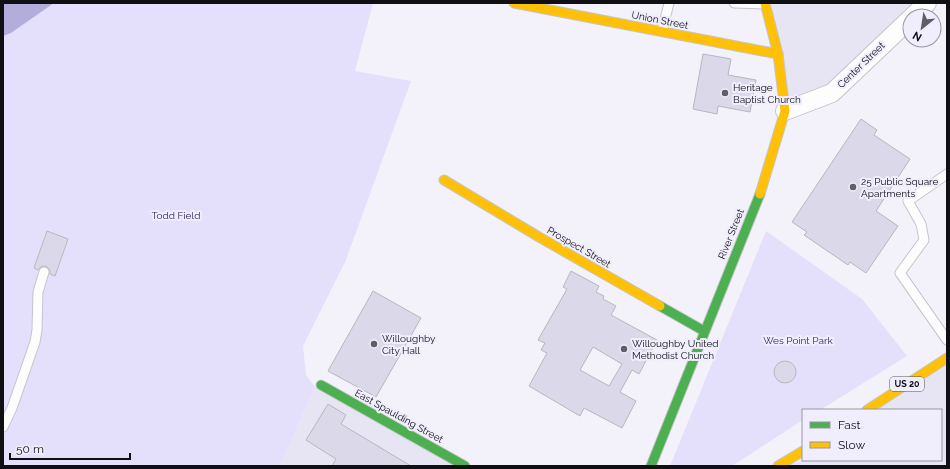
<svg xmlns="http://www.w3.org/2000/svg" width="950" height="469" font-family="Raleway,sans-serif">
<style>
.built{fill:#e7e5f3}
.green{fill:#e4e0fb}
.water{fill:#b3addb}
.building{fill:#dbd8e9;stroke:#b8b7be;fill-rule:evenodd}
.lines{fill:none;stroke-linecap:round;stroke-linejoin:round}
.lane-casing{stroke:#c5c4cb;stroke-width:11}
.street-casing{stroke:#c5c4cb;stroke-width:20}
.fast-casing{stroke:#c5c4cb;stroke-width:11}
.slow-casing{stroke:#c5c4cb;stroke-width:11}
.lane{stroke:#fdfdfe;stroke-width:9}
.street{stroke:#fdfdfe;stroke-width:18}
.fast{stroke:#4caf50;stroke-width:9}
.slow{stroke:#ffc107;stroke-width:9}
.poi-dot{fill:#5f5e64;stroke:#f0eefd;stroke-width:1.5}
.labels{text-anchor:middle;dominant-baseline:central;stroke-width:4;stroke-linejoin:round;paint-order:stroke}
.shield{fill:#f0eefd;stroke:#53525a;stroke-width:1}
.shield-label{font-size:9px;font-weight:bold;fill:#100f14}
.street-label{font-size:10px;fill:#100f14;stroke:#f0eefd}
.poi-label{font-size:10px;fill:#100f14;stroke:#f0eefd;text-anchor:start}
.park-label{font-size:10px;fill:#2f1a64;stroke:#f0eefd}
</style>
<rect width="100%" height="100%" fill="#f3f2fa"/>
<g class="built">
<path d="M771 3H919L829 90 789 106Z"/>
<path d="M947 364V466H786L803 460H941V410H874Z"/>
<path d="M315 387 455 466H280Z"/>
</g>
<g class="green">
<path d="M54 3H373L355 71 411 81 346 260 303 346 306 375 315 387 280 466H3V36L11 33Z"/>
<path d="M766 231 862 299 907 356 820 410H803V420L732 466H670Z"/>
</g>
<path class="water" d="M3 3H54L11 33 3 36Z"/>
<g class="building">
<path d="M703 54 731 59 728 75 756 80 750 112 718 106 717 114 693 109Z"/>
<path d="M861 119 877 130 874 135 910 159 876 211 898 226 866 273 850 262 848 265 804 235 807 232 792 222Z"/>
<path d="M47 231 68 239 55 276 50 274V270L46 266H42L38 270 34 268Z"/>
<path d="M571 271 599 286 596 292 604 296 603 299 616 306 611 315 657 340 639 374 632 370 620 392 636 401 622 428 584 408 580 416 529 386 547 353 541 350 545 343 538 340 567 289 563 287ZM593 347 622 364 609 386 580 370Z"/>
<path d="M373 291 421 318 376 397 328 371Z"/>
<circle cx="785" cy="372" r="11"/>
<path d="M328 404 346 415 341 424 411 466H332L336 459 306 440Z"/>
</g>
<g class="lines">
<defs>
<g id="lane">
<path d="M734 3 766 4"/>
<path d="M662 31 669 3"/>
<path d="M947 174 908 201 921 224 924 240 900 273 947 340"/>
<path d="M3 427 12 408 35 342 37 330 38 292 44 272"/>
</g>
<g id="street">
<path d="M913 16 927 3"/>
<path d="M785 111 832 93 910 19"/>
</g>
<g id="fast">
<path d="M660 306 704 331"/>
<path d="M321 385 465 466"/>
<path d="M651 466 760 194"/>
</g>
<g id="slow">
<path d="M514 3 778 54"/>
<path d="M444 180 539 237 660 306"/>
<path d="M760 194 785 111 778 54 765 3"/>
<path d="M867 410 947 358"/>
<path d="M778 466 803 451"/>
</g>
</defs>
<use href="#lane" class="lane-casing"/>
<use href="#street" class="street-casing"/>
<use href="#fast" class="fast-casing"/>
<use href="#slow" class="slow-casing"/>
<use href="#lane" class="lane"/>
<use href="#street" class="street"/>
<use href="#fast" class="fast"/>
<use href="#slow" class="slow"/>
</g>
<g class="poi-dot">
<circle cx="725" cy="93" r="4"/>
<circle cx="853" cy="187" r="4"/>
<circle cx="374" cy="344" r="4"/>
<circle cx="624" cy="349" r="4"/>
</g>
<g class="labels">
<rect class="shield" x="890" y="377" width="34" height="14" rx="3"/>
<g class="shield-label">
<text x="907" y="384">US 20</text>
</g>
<g class="street-label">
<text transform="translate(660 20) rotate(11)">Union Street</text>
<text transform="translate(861 65) rotate(-44)">Center Street</text>
<text transform="translate(731 234) rotate(-68)">River Street</text>
<text transform="translate(579 247) rotate(30)">Prospect Street</text>
<text transform="translate(399 416) rotate(29)">East Spaulding Street</text>
</g>
<g class="poi-label">
<text x="733" y="87">Heritage<tspan x="733" dy="12">Baptist Church</tspan></text>
<text x="861" y="181">25 Public Square<tspan x="861" dy="12">Apartments</tspan></text>
<text x="382" y="338">Willoughby<tspan x="382" dy="12">City Hall</tspan></text>
<text x="632" y="343">Willoughby United<tspan x="632" dy="12">Methodist Church</tspan></text>
</g>
<g class="park-label">
<text x="176" y="215">Todd Field</text>
<text x="798" y="340">Wes Point Park</text>
</g>
</g>
<rect width="950" height="469" fill="none" stroke="#100f14" stroke-width="8"/>
<rect x="802" y="409" width="140" height="52" fill="#f0eefd" stroke="#9695a0"/>
<rect x="810" y="422" width="20" height="6" fill="#4caf50" stroke="#9695a0"/>
<text x="838" y="429" font-size="12" fill="#100f14">Fast</text>
<rect x="810" y="442" width="20" height="6" fill="#ffc107" stroke="#9695a0"/>
<text x="838" y="449" font-size="12" fill="#100f14">Slow</text>
<g transform="translate(922 28) rotate(210)"><circle r="19" fill="#f0eefd" stroke="#9695a0"/>
<path d="M0-3L7 15L0 10L-7 15Z" fill="#5f5e64"/>
<text y="-6" font-size="11" font-weight="bold" text-anchor="middle" fill="#100f14">N</text>
</g>
<path d="M10 453v6h120v-6" fill="none" stroke="#100f14" stroke-width="2"/>
<text x="16" y="453" font-size="12" fill="#100f14" stroke="#f0eefd" stroke-width="3" paint-order="stroke">50 m</text>
</svg>
